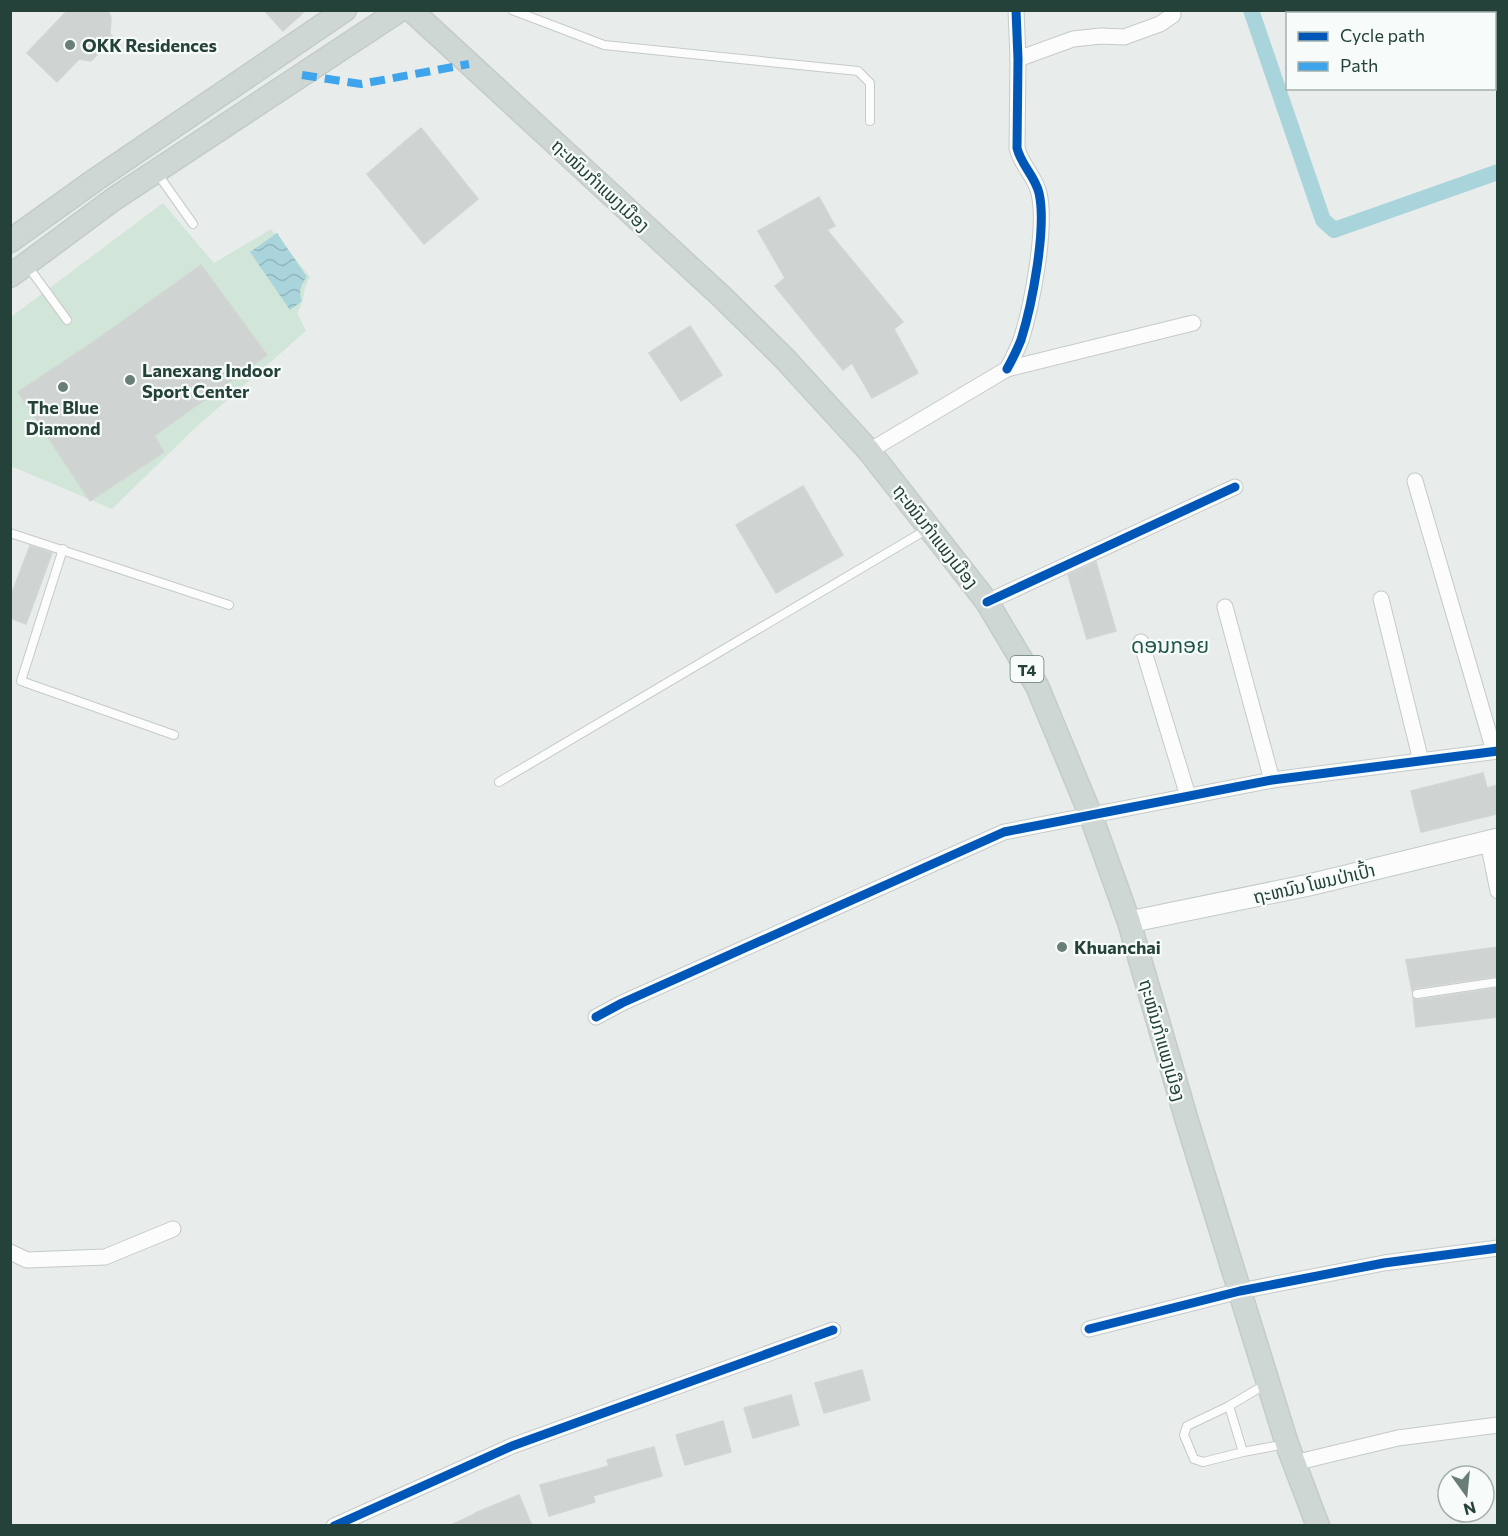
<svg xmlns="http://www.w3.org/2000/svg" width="1508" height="1536" font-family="Commissioner,'Noto Sans Lao',sans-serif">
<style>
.park{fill:#d1e6d8}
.water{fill:url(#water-waves)}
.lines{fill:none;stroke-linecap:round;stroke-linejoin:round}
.canal{stroke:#a9d4db;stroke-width:16}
.building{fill:#cfd4d2;stroke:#d1d6d4;stroke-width:1.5}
.lane-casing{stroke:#c5cac8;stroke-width:10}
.street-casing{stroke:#c5cac8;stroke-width:17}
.secondary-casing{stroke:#c3cbc8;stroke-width:23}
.primary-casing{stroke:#c3ccc9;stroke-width:25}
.lane{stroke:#fcfcfc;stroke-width:8}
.street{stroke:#fcfcfc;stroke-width:15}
.secondary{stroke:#fcfcfc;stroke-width:21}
.primary{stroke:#cfd7d5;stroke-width:22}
.quiet{stroke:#3ea4ec;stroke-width:8;stroke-dasharray:15 8;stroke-linecap:butt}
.cycleway-casing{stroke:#f7fbf9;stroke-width:13}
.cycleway{stroke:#0057b8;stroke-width:9}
.poi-dot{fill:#697e78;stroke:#f7fbf9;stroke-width:2}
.labels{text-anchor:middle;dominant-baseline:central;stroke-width:4.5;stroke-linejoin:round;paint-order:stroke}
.shield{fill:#f7fbf9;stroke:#637a73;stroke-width:1.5}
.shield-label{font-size:16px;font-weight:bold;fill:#24423a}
.poi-label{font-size:18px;font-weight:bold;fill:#24423a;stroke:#f7fbf9;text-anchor:start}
.street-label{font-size:18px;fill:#24423a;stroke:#f7fbf9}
.quarter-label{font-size:21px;fill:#1f5548;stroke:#f7fbf9}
</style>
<defs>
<pattern id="water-waves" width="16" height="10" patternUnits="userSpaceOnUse" patternTransform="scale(1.5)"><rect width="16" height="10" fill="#a9d4db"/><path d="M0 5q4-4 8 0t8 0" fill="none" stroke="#91b7bd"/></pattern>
</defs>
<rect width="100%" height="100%" fill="#e8edeb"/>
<path class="park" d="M163 203 214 263 271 229 310 277C301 292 307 298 297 313L306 331 194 429 112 509 11 466V317Z"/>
<path class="water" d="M277 233 307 277C301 284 298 293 302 301L290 310 250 252Z"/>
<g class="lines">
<path class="canal" d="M1251 10 1323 220 1334 230 1498 172"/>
</g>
<g class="building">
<path d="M68 10H108L111 18 110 34 114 38 91 61 79 59 57 82 27 53Z"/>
<path d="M264 10H306L283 31Z"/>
<path d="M421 128 478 199 424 244 367 174Z"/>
<path d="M819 197 835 226 827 230 903 322 894 329 918 373 872 398 852 363 843 370 775 286 785 278 758 231Z"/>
<path d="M201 265 267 355 154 436 164 452 90 501 18 392 92 343Z"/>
<path d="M690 326 722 375 681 401 649 353Z"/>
<path d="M803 486 843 555 776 593 736 525Z"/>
<path d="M30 546 52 553 26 624 10 618V598Z"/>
<path d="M1096 562 1116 631 1087 639 1068 575Z"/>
<path d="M1483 773 1487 788 1497 785V814L1421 832 1411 791Z"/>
<path d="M1497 947V976L1416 988 1412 991 1406 960Z"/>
<path d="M1497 988V1017L1416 1027 1413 998 1418 1000Z"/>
<path d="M862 1370 870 1400 824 1413 815 1383Z"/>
<path d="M791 1395 799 1425 753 1438 744 1408Z"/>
<path d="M723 1421 731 1452 685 1465 676 1435Z"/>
<path d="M654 1447 662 1476 593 1496 595 1502 549 1516 540 1485 609 1466 607 1460Z"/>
<path d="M519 1495 532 1526H449L475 1514V1513Z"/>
</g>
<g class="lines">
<defs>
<g id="lane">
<path d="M512 10 604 45 858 71 870 83V121"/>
<path d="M157 173 193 224"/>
<path d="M27 265 67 320"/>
<path d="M10 533 229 605"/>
<path d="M63 549 21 681 174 735"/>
<path d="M499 782 926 530"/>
<path d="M1417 994 1498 982"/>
<path d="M1266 1384 1229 1406 1243 1452 1286 1444"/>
<path d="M1229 1406 1187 1426 1184 1435 1194 1459 1203 1462 1243 1452"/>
</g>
<g id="street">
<path d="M1018 59 1073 39 1101 36 1124 37 1160 24 1173 15"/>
<path d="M1007 369C1012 360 1017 350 1021 340 1032 305 1047 228 1039 193 1035 176 1021 165 1017 148L1018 59 1016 10"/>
<path d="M869 451 1007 369 1193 323"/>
<path d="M1415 481 1494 751"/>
<path d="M1381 599 1421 761"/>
<path d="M987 602 1235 487"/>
<path d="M1225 607 1272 780"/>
<path d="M1141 642 1188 796"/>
<path d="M1488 842 1498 891"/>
<path d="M596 1017 622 1003 1004 832 1272 780 1498 751"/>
<path d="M10 1252 27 1260 105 1257 173 1229"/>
<path d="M1089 1329 1240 1291 1384 1263 1498 1248"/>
<path d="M1294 1463 1398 1438 1498 1425"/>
<path d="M334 1526 512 1446 833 1330"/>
</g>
<path id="secondary" d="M1129 922 1309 885 1498 839"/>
<g id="primary">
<path d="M411 10 721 296 785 359 869 451 987 602 1037 686 1091 816 1129 922 1187 1121 1287 1444 1318 1526"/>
<path d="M10 241 95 180 345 10"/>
<path d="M10 276 114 199 400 10"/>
</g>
</defs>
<use href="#lane" class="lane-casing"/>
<use href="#street" class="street-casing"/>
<use href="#secondary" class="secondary-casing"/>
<use href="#primary" class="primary-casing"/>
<use href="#lane" class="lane"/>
<use href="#street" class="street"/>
<use href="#secondary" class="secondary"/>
<use href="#primary" class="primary"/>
<path class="quiet" d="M302 75 361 84 469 64"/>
<defs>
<g id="cycleway">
<path d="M1007 369C1012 360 1017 350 1021 340 1032 305 1047 228 1039 193 1035 176 1021 165 1017 148L1018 59 1016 10"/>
<path d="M987 602 1235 487"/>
<path d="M596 1017 622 1003 1004 832 1272 780 1498 751"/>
<path d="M1089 1329 1240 1291 1384 1263 1498 1248"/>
<path d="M334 1526 512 1446 833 1330"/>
</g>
</defs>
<use href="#cycleway" class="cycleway-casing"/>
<use href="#cycleway" class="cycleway"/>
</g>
<g class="poi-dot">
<circle cx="70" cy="45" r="6"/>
<circle cx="130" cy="380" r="6"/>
<circle cx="63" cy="387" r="6"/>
<circle cx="1062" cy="947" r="6"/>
</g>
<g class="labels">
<rect class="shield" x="1010.5" y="656" width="33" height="26" rx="4.5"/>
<g class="shield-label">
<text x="1027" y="669">T4</text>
</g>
<g class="poi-label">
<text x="82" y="45">OKK Residences</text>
<text x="142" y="370">Lanexang Indoor<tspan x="142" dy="21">Sport Center</tspan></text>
<text x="63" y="407" text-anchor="middle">The Blue<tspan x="63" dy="21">Diamond</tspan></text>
<text x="1074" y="947">Khuanchai</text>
</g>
<g class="street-label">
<text transform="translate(601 185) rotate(43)">ຖະໜົນກຳແພງເມືອງ</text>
<text transform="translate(936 536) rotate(52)">ຖະໜົນກຳແພງເມືອງ</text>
<text transform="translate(1314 883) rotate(-13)">ຖະຫນົນ ໂພນປ່າເປົ້າ</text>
<text transform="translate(1163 1040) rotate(74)">ຖະໜົນກຳແພງເມືອງ</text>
</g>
<g class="quarter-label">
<text x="1170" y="644">ດອນກອຍ</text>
</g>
</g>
<rect width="1508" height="1536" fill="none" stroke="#24423a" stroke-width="24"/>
<rect x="1286" y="12" width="210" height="78" fill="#f7fbf9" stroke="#a3b1ad" stroke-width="1.5"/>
<rect x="1298" y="32" width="30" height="9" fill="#0057b8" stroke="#a3b1ad" stroke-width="1.5"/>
<text x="1340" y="42" font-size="18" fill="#24423a">Cycle path</text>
<rect x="1298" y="62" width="30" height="9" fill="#3ea4ec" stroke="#a3b1ad" stroke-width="1.5"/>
<text x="1340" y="72" font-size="18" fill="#24423a">Path</text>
<g transform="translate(1466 1494) rotate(165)"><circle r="28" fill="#f7fbf9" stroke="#a3b1ad" stroke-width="1.5"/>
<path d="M0-4.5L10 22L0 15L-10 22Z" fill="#697e78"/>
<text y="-9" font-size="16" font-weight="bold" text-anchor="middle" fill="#24423a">N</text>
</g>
</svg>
